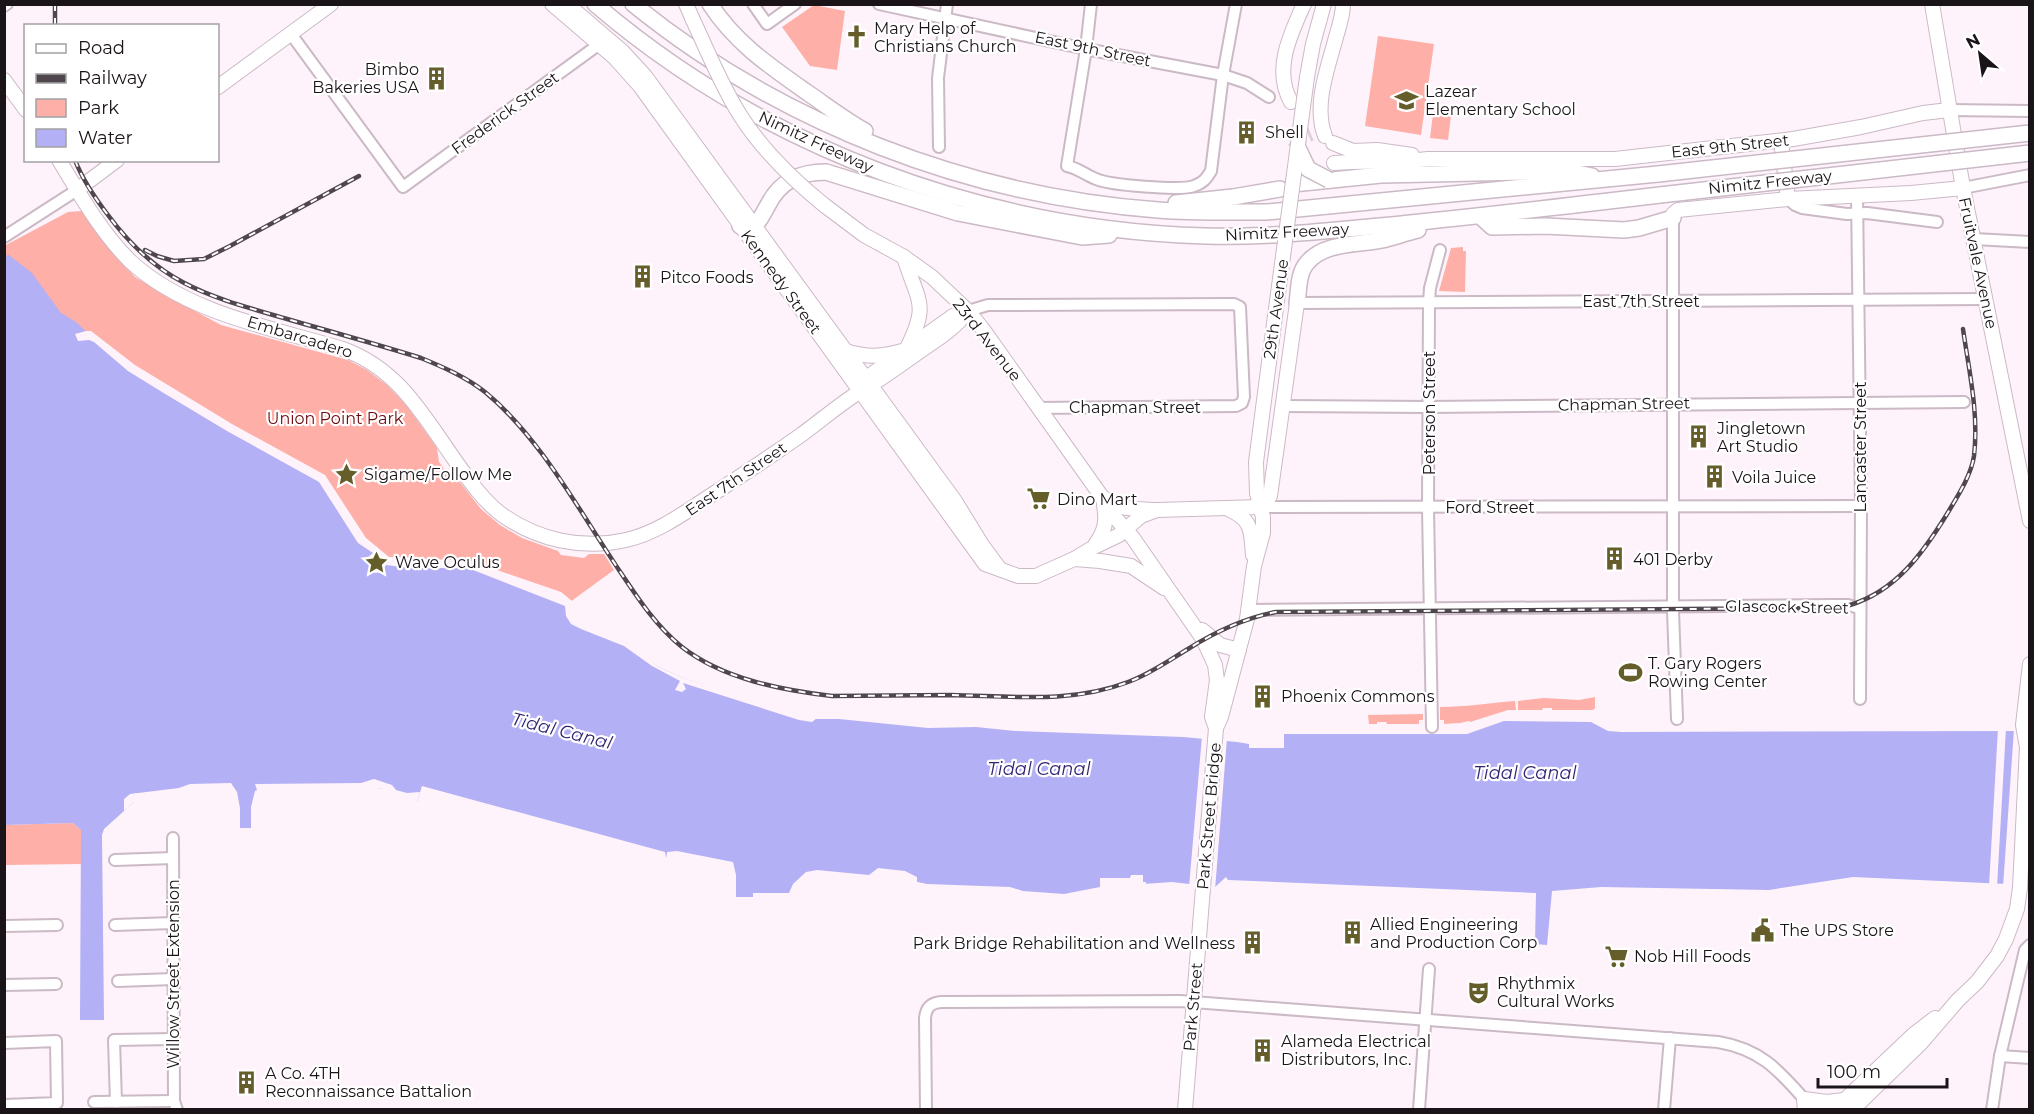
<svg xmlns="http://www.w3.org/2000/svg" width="2034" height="1114" font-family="Montserrat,sans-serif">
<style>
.green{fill:#feafa7}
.water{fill:#b3b0f5}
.pier{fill:#fef3fb}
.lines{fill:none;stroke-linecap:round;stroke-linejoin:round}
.major-tunnel{stroke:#dcd1d9;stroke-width:14;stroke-dasharray:14 7;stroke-linecap:butt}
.minor-casing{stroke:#cbb9c6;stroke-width:14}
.major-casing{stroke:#cbb9c6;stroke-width:16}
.highway-casing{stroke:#cbb9c6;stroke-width:18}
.minor{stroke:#fff;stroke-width:10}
.major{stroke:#fff;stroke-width:14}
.highway{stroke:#fff;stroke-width:15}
.rail-casing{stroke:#4f474d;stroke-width:4.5}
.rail{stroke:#fff;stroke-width:2;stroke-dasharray:7;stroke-linecap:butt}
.major-bridge-casing{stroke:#cbb9c6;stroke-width:16;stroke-linecap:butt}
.highway-bridge-casing{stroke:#cbb9c6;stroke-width:18;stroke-linecap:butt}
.major-bridge{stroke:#fff;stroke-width:14}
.highway-bridge{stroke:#fff;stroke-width:15}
.labels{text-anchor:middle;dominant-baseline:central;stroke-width:4.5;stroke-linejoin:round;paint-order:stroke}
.poi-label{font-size:16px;fill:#1a1318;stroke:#fff;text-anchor:start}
.street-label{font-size:16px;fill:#1a1318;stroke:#fff}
.park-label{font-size:16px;fill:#6a090e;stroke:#fff}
.water-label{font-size:18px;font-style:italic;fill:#332472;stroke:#fff}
</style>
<rect width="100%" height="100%" fill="#fef3fb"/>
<g class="green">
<path d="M814 5 845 11 837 70 810 66 782 27Z"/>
<path d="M1378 36 1434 44 1421 135 1365 126Z"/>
<path d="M1434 106 1452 108 1448 140 1430 138Z"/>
<path d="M82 211 109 249 135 277 169 297 221 325 348 360 367 370 387 385 407 406 437 448 439 462 451 478 459 481 481 509 500 525 522 538 558 551 561 555 584 558 589 554H604L614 570 570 602 388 560 4 320V246L68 212Z"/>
<path d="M1463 247V251H1466L1465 292 1439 291 1451 248Z"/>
<path d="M1595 697V708L1593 710H1552V708H1543L1542 710H1518V701L1544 698 1579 700Z"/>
<path d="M1515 701 1516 710H1508L1470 722 1469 721 1460 723 1444 724V720H1440V707C1465 707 1490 703 1515 701Z"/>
<path d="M1423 714V720H1419V724H1387L1386 722H1377V724H1369L1368 715Z"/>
<path d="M73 823 81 830V864L5 865 4 825Z"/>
</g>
<path class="water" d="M9 255 32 273 61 313 76 322 91 336 133 367 323 477 364 540 388 560 470 564 560 595 576 620 622 639 657 666 683 678 803 716 816 719H839L928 728 976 727 1015 731 1183 737 1237 742 1249 744V748H1284V734H1467L1504 721 1591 722 1608 731 1621 732 2029 731V885L1853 877 1769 890 1601 887 1552 891 1547 945 1535 944 1536 893 1228 880 1226 877 1215 887 1172 882 1100 887 1064 894 1023 891 1010 887 927 884 913 881 797 885 796 893H753V897H733L732 868 666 857 665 852 422 786 417 802 384 789 373 787 259 794 251 828H240L238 826 231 795 179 793 140 795 135 793 134 802 104 829 102 835 104 1020H80L81 830 73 823 5 825 4 256Z"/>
<g class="pier">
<path d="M86 331H91L135 365 232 424 325 475 366 538 389 557 471 561 561 592 572 601 577 617 599 629 624 636 642 651 657 666 683 678 817 718 812 722 799 720 683 683 686 689 682 692 675 690 680 681 652 666 624 646 581 629 571 624 566 616 565 606 468 568H410L386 565 381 572 376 573 371 572 372 570 380 569 383 567V561L376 555 369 559 367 558 373 553 358 543 319 482 227 431 162 392 128 371 94 342 89 340 78 341 75 334Z"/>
<path d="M1998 728H2006L1997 887 1989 886Z"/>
<path d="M2014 729 2030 730V888L2003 887Z"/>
<path d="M1202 736 1227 738 1215 890 1189 887Z"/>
<path d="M374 779 392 785 396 790 407 793 420 792 416 805 394 802 382 791 381 788H372V791H365L361 794 261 797 255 828 251 831V807L255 791 257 790 255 784 361 783Z"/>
<path d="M231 783 237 792 240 808V831L235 827 229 798 185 797 179 796V793L176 796 140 798 137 797V802H134L124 811V799L130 794 179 788 190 784Z"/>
<path d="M677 851 733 862 736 875V897H731L729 870 666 861 667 852Z"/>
<path d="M878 868 905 871 917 877V883L875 888H800L799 891 796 893H789L793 884 806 872 817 870 869 875Z"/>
<path d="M1131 875H1143V882H1146V887L1100 890V878H1130Z"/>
</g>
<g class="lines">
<path class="major-tunnel" d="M1294 149 1301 138 1311 134"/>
<defs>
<g id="minor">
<path d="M753 4 767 24 795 4"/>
<path d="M879 4 1086 49 1223 75 1247 83 1269 97"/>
<path d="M1091 4 1086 49 1067 166C1078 168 1085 175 1096 179 1109 185 1181 191 1194 186 1203 183 1206 179 1211 171L1223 75 1236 4"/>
<path d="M4 6 7 4"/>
<path d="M291 34 403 187 605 40"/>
<path d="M1949 110 2030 111"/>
<path d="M939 147 938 78 947 4"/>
<path d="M1963 188 2030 175"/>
<path d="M1857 195 1861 506 1860 699"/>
<path d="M1788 199 1795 205 1802 208 1847 214 1867 213 1937 222"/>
<path d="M1673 218V611L1677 719"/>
<path d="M4 237 77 190"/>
<path d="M1974 239 2030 242"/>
<path d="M1297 303 1986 299"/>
<path d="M968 311 988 305 1234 304 1240 307 1244 397 1242 403 1236 406 1038 408"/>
<path d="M1284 406 1429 407 1964 402"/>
<path d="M1261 507 1861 506"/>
<path d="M1248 610 1832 605H1848L1859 608"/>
<path d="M1432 727 1428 508 1429 302 1430 288 1440 250"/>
<path d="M173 838 174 1101 177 1110"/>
<path d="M115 860 173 858"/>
<path d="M115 925 173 923"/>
<path d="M4 926 57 925"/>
<path d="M118 981 173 979"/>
<path d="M4 985 56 984"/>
<path d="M4 1043 56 1041 57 1103 4 1105"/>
<path d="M2000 1056 2030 1058"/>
<path d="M94 1102 174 1101"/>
<path d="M116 1102 114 1040 173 1039"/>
<path d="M926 1110 925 1018C926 1008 930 1003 941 1002L1180 1001 1718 1042C1766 1050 1783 1076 1814 1110"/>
<path d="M1419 1110 1429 969"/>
<path d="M1664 1110 1670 1038"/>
<path d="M1992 1110 2000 1056 2025 950 2030 945"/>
</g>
<g id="major">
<path d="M552 4 615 58 640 86 985 564 1018 576H1036L1074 559 1094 547 1119 535 1141 516 1157 510 1261 507"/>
<path d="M567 4 622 51 645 76 955 501 982 545 999 568"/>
<path d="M686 4 693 20"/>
<path d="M1932 4 1963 188 2030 521"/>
<path d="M1307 77 1313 44 1324 4"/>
<path d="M4 80 26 110"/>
<path d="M218 87 331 4"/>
<path d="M1291 102C1273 70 1290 35 1304 4"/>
<path d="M1325 136C1313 105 1328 68 1336 37 1339 27 1343 15 1343 4"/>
<path d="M1333 143 1353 151 1377 150 1412 155"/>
<path d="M1782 149 1788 199"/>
<path d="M59 160C80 195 101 232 130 261 186 313 272 328 343 349 401 370 425 419 459 466 471 483 484 501 501 514 537 540 582 550 626 540 657 533 684 513 710 496 741 476 771 456 801 435 820 421 839 405 859 392 882 379 902 364 923 349 940 338 956 327 968 311"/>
<path d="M1334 163C1365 160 1397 163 1428 159H1615L1793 139 1861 127 1923 113 1949 110"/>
<path d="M77 190 117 160"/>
<path d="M824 205 864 235 904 257 932 277 968 311 982 328 1102 497 1113 515 1133 538 1203 639 1215 665 1217 680 1212 717 1216 728"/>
<path d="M1673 218V214L1678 210 1788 199 1911 193 1963 188"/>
<path d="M845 351C869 358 881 357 906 350 930 303 918 303 904 257"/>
<path d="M862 387 865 379 953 316 968 311"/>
<path d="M1104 498C1123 511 1132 508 1154 510"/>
<path d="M1261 507 1270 496 1297 303"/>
<path d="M1230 510C1253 520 1251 533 1253 555"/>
<path d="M1095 545C1105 531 1107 522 1104 505"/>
<path d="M1074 559 1100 561 1131 566 1164 588"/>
<path d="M1202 630 1220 645 1239 650"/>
<path d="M1185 1110 1216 728 1221 717 1247 619 1254 566 1263 533V517L1257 493 1256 462 1275 316"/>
<path d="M1805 1110 1804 1099 1827 1102 1844 1100"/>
<path d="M1834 1110 1913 1035 1935 1018"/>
<path d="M1852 1110 1921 1043 1958 1000 1977 982 1997 956 2006 939 2017 909 2020 888 2027 747 2023 725 2030 664"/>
</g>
<g id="highway">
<path d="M595 4C763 148 985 230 1206 236 1264 238 1322 231 1380 226 1474 217 1567 206 1660 195"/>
<path d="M633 4C781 124 969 196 1158 210 1195 213 1231 212 1267 212L1658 174"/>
<path d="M710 4C735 43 771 67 808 93 827 106 845 120 865 131"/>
<path d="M1293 184 1381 175 1568 171 1592 176"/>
<path d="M1176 203 1233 197 1280 189"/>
<path d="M1480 216 1492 227 1545 226 1624 230 1639 228 1673 218"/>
<path d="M740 226 747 229C759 225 762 215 768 205 780 181 799 172 826 172L958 213 1082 237 1109 235"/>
<path d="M1297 303C1299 290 1298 273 1307 263 1324 242 1358 245 1382 240 1394 237 1406 233 1418 230"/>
</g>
</defs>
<use href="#minor" class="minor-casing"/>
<use href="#major" class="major-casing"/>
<use href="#highway" class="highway-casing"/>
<use href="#minor" class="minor"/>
<use href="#major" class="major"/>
<use href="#highway" class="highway"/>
<defs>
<g id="rail">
<path d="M55 4V26"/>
<path d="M75 160C83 181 95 198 108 215 161 287 212 297 294 321 336 333 379 345 421 358 443 367 466 377 485 392 541 438 581 514 621 573 639 600 657 627 682 647 723 679 781 690 832 696 871 696 911 695 951 695 1010 696 1071 704 1128 682 1150 674 1168 661 1188 649 1215 632 1245 618 1276 612L1818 608C1828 607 1840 608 1850 605 1896 591 1923 553 1947 514 1957 497 1971 476 1974 456 1979 413 1969 371 1963 329"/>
<path d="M145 250 157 256 174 261 204 259 230 246 359 176"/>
</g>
</defs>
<use href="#rail" class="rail-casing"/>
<use href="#rail" class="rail"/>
<defs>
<g id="major-bridge">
<path d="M693 20C708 52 721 85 740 115 762 150 792 179 824 205"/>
<path d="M1275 316 1307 77"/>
</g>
<g id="highway-bridge">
<path d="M1298 148 1308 169 1329 180"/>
<path d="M1658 174 2030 133"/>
<path d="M1660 195 2030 153"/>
</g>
</defs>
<use href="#major-bridge" class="major-bridge-casing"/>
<use href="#highway-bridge" class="highway-bridge-casing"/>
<use href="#major-bridge" class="major-bridge"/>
<use href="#highway-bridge" class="highway-bridge"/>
</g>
<defs>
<symbol id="church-bare" viewBox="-9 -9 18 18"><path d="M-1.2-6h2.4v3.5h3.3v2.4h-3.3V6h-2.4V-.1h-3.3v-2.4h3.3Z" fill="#655d2a" stroke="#fff" stroke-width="2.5" paint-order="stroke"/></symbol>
<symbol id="building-bare" viewBox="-9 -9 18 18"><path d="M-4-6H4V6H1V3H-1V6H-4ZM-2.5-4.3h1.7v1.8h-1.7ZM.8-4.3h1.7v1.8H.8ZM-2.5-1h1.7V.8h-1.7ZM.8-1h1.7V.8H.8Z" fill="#655d2a" stroke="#fff" stroke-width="2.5" paint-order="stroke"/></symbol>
<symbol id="school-bare" viewBox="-9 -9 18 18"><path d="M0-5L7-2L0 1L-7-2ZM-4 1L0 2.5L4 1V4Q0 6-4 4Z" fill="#655d2a" stroke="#fff" stroke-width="2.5" paint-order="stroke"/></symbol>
<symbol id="sight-bare" viewBox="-9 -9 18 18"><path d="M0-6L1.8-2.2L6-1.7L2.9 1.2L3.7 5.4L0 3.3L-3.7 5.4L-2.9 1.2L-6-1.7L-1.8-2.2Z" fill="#655d2a" stroke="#fff" stroke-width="2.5" paint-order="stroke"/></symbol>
<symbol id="supermarket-bare" viewBox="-9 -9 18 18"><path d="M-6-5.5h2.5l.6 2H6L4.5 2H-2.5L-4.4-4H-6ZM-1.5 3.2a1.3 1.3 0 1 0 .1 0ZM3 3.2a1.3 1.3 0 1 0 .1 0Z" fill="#655d2a" stroke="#fff" stroke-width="2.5" paint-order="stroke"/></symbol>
<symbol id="stadium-bare" viewBox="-9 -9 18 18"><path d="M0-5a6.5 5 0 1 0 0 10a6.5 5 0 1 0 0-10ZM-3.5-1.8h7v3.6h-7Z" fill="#655d2a" stroke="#fff" stroke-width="2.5" paint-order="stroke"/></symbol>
<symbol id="civic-bare" viewBox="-9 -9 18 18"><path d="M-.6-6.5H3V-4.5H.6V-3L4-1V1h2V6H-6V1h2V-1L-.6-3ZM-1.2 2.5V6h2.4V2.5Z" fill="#655d2a" stroke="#fff" stroke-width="2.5" paint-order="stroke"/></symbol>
<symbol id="theatre-bare" viewBox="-9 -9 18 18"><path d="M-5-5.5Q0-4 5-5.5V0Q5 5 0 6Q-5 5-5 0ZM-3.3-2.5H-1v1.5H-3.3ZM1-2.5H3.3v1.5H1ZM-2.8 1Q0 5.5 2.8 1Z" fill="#655d2a" stroke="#fff" stroke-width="2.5" paint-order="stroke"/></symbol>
</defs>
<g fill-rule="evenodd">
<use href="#church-bare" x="840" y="20" width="33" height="33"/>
<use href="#building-bare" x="420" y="62" width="33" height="33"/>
<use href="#school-bare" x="1390" y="84" width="33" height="33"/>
<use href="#building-bare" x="1230" y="116" width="33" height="33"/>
<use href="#building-bare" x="626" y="260" width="33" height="33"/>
<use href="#building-bare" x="1682" y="420" width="33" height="33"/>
<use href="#sight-bare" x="330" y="458" width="33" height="33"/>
<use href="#building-bare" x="1698" y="460" width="33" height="33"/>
<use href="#supermarket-bare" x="1022" y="482" width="33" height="33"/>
<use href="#building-bare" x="1598" y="542" width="33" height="33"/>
<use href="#sight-bare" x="360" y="546" width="33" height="33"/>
<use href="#stadium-bare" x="1614" y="656" width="33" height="33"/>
<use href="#building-bare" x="1246" y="680" width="33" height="33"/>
<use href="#civic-bare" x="1746" y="914" width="33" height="33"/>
<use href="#building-bare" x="1336" y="916" width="33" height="33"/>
<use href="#building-bare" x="1236" y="926" width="33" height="33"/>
<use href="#supermarket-bare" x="1600" y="940" width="33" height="33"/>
<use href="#theatre-bare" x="1462" y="976" width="33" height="33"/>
<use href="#building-bare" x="1246" y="1034" width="33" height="33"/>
<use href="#building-bare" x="230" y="1066" width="33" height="33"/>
</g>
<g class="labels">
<g class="poi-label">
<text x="874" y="28">Mary Help of<tspan x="874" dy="18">Christians Church</tspan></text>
<text x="419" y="69" text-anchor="end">Bimbo<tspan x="419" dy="18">Bakeries USA</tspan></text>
<text x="1425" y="91">Lazear<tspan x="1425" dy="18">Elementary School</tspan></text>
<text x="1265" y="132">Shell</text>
<text x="660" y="277">Pitco Foods</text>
<text x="1717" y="428">Jingletown<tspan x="1717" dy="18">Art Studio</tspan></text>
<text x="364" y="474">Sigame/Follow Me</text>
<text x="1732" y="477">Voila Juice</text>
<text x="1057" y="499">Dino Mart</text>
<text x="1633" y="559">401 Derby</text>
<text x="395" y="562">Wave Oculus</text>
<text x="1648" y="663">T. Gary Rogers<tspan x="1648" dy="18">Rowing Center</tspan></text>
<text x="1281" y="696">Phoenix Commons</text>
<text x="1370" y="924">Allied Engineering<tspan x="1370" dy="18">and Production Corp</tspan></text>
<text x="1780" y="930">The UPS Store</text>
<text x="1235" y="943" text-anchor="end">Park Bridge Rehabilitation and Wellness</text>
<text x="1634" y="956">Nob Hill Foods</text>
<text x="1497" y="983">Rhythmix<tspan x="1497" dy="18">Cultural Works</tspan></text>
<text x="1281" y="1041">Alameda Electrical<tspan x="1281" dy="18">Distributors, Inc.</tspan></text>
<text x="265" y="1073">A Co. 4TH<tspan x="265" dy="18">Reconnaissance Battalion</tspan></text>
</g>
<g class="street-label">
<text transform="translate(1093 49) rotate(12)">East 9th Street</text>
<text transform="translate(505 113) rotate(-36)">Frederick Street</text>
<text transform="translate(816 142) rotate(25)">Nimitz Freeway</text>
<text transform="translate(1730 146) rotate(-6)">East 9th Street</text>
<text transform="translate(1770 182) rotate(-6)">Nimitz Freeway</text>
<text transform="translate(1287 232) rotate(-3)">Nimitz Freeway</text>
<text transform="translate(1978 263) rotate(78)">Fruitvale Avenue</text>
<text transform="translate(781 282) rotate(54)">Kennedy Street</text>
<text x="1641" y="301">East 7th Street</text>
<text transform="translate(1276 309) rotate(-82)">29th Avenue</text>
<text transform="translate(300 337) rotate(17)">Embarcadero</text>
<text transform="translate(987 340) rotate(52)">23rd Avenue</text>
<text transform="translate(1624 404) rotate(-1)">Chapman Street</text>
<text x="1135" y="407">Chapman Street</text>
<text transform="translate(1429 413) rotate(-90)">Peterson Street</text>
<text transform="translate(1860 447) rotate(-90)">Lancaster Street</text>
<text transform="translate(736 479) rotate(-34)">East 7th Street</text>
<text x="1490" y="507">Ford Street</text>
<text transform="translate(1787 607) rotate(1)">Glascock Street</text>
<text transform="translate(1209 816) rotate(-85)">Park Street Bridge</text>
<text transform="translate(173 974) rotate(-90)">Willow Street Extension</text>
<text transform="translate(1193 1007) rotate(-85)">Park Street</text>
</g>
<g class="park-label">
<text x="335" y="418">Union Point Park</text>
</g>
<g class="water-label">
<text transform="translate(562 731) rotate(14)">Tidal Canal</text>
<text x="1039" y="769">Tidal Canal</text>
<text x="1525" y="773">Tidal Canal</text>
</g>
</g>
<rect width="2034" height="1114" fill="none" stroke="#1a1318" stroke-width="12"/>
<rect x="24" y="24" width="195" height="138" fill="#ffffff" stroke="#a3a1a3" stroke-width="1.5"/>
<rect x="36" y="44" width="30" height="9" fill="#ffffff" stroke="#a3a1a3" stroke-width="1.5"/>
<text x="78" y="54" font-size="18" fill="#1a1318">Road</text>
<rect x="36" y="74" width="30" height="9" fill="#4f474d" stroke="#a3a1a3" stroke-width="1.5"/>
<text x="78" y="84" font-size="18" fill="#1a1318">Railway</text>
<rect x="36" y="99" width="30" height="18" fill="#feafa7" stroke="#a3a1a3" stroke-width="1.5"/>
<text x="78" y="114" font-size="18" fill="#1a1318">Park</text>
<rect x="36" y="129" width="30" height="18" fill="#b3b0f5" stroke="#a3a1a3" stroke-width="1.5"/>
<text x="78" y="144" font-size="18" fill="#1a1318">Water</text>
<g transform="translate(1980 54) rotate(331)" stroke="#ffffff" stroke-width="4.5" paint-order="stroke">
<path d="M0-4.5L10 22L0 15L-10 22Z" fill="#1a1318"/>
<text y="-9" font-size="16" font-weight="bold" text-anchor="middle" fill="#1a1318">N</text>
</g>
<path d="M1818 1078v9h129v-9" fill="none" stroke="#1a1318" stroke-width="3"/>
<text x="1827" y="1078" font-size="18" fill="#1a1318" stroke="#ffffff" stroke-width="4.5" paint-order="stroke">100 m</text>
</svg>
